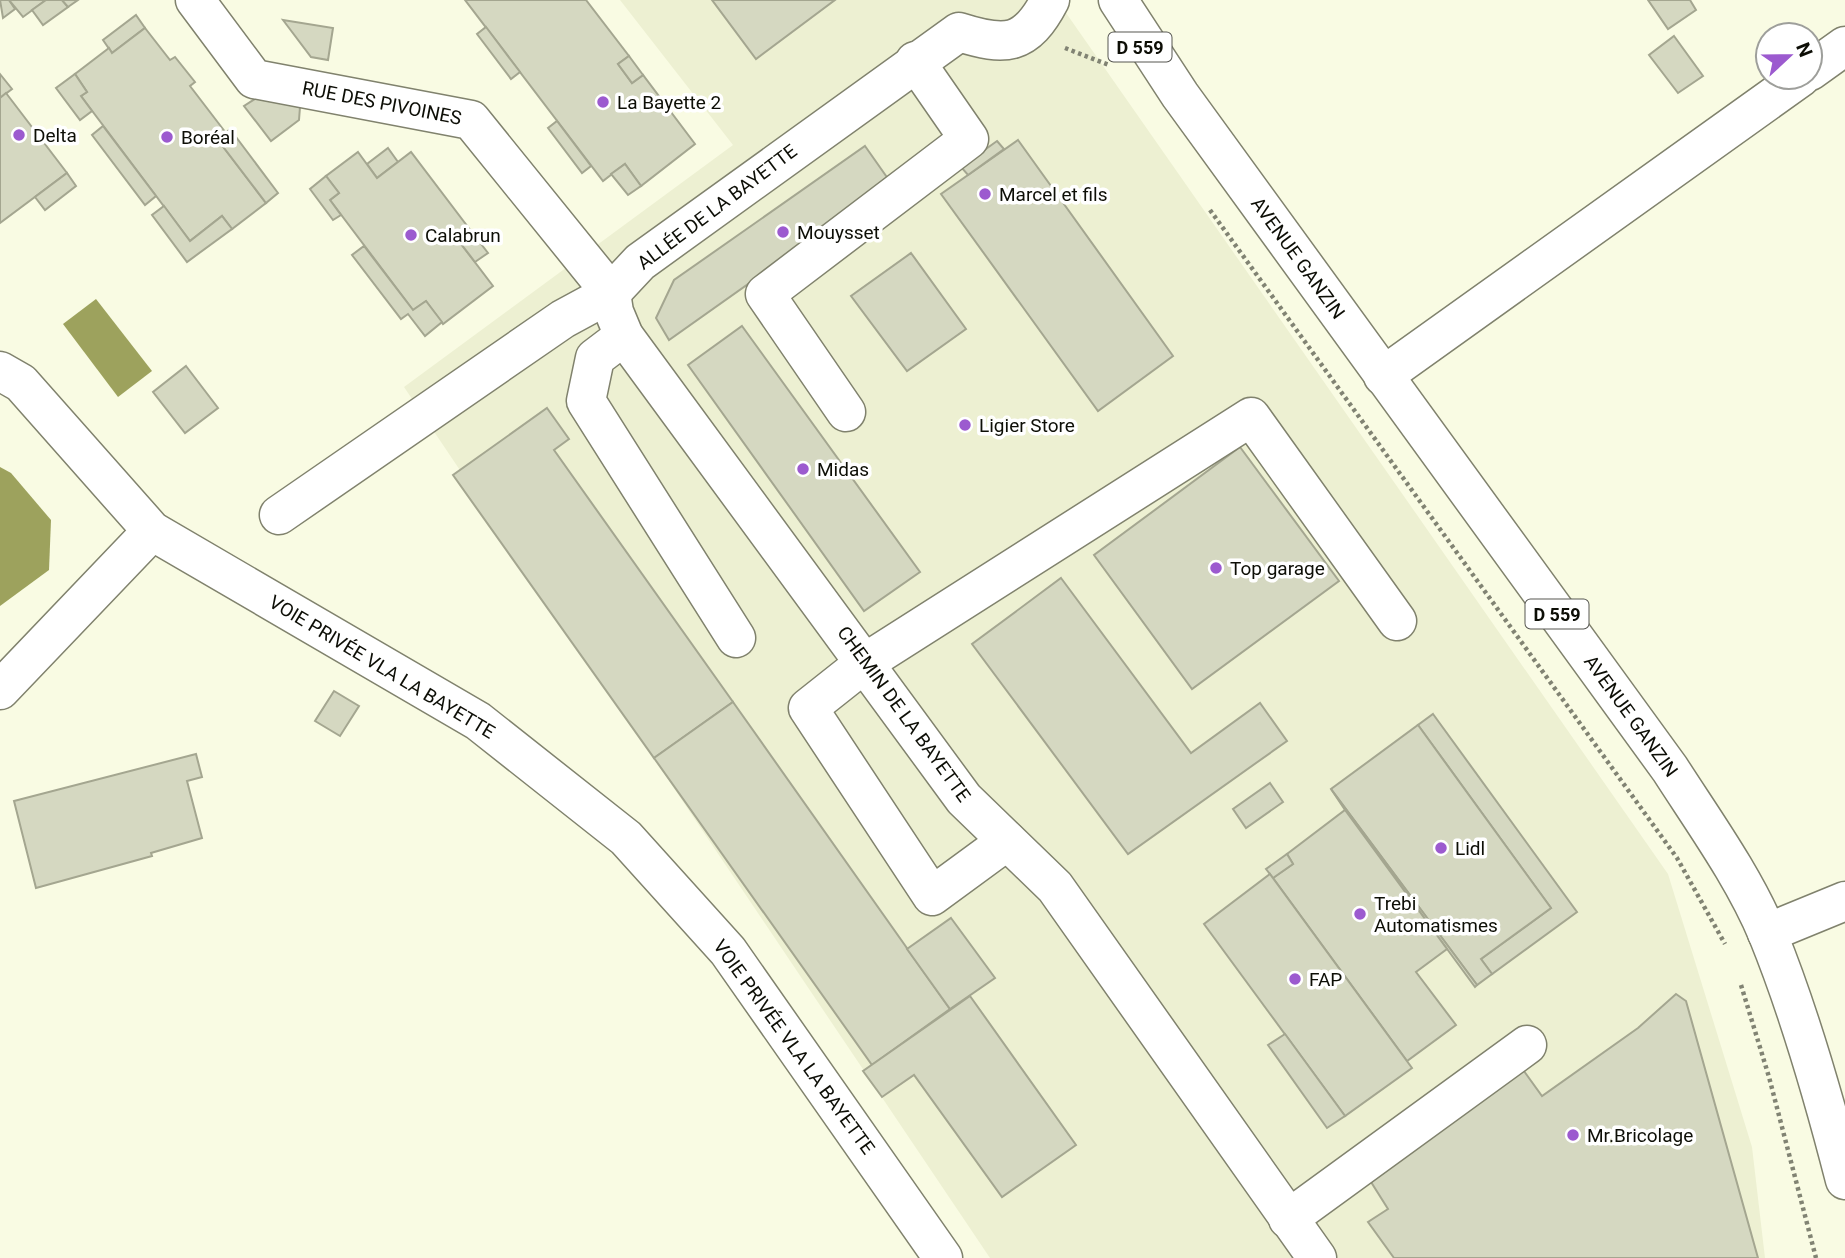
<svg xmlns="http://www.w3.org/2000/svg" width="1845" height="1258" font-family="Roboto,sans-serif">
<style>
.built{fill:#edf0d2}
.water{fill:#9da25d}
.building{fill:#d5d8c1;stroke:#a4a690;stroke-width:2}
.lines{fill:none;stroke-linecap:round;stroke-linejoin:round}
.minor-casing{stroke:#80826d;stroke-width:41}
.major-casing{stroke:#80826d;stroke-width:41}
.path{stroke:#818373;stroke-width:4.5;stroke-dasharray:3.5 3.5;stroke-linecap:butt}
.minor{stroke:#fff;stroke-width:38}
.major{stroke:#fff;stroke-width:38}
.poi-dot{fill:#9c5acf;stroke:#fff;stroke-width:2.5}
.labels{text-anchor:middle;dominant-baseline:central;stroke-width:7;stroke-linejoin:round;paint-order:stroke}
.shield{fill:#fff;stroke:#565651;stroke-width:2}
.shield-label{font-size:18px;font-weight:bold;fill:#0d0e06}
.poi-label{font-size:19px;fill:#0d0e06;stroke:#fff;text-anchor:start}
.street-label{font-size:19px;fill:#0d0e06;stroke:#fff}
</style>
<rect width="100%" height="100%" fill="#f9fbe3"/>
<path class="built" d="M620 0H1057L1668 874 1752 1147 1765 1258H990L404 387 733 145Z"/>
<g class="water">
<path d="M96 299 152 371 118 397 63 324Z"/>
<path d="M0 467 11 473 51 520 49 570 0 606Z"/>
</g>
<g class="building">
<path d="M0 0H9L15 9 3 18Z"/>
<path d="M9 0H46L23 17Z"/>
<path d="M46 0H62L68 7 43 25 32 10Z"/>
<path d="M62 0H78L68 7Z"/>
<path d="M465 0H586L629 56 618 64 632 83 643 75 695 144 641 186 625 164 603 181Z"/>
<path d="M712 0H835L756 59Z"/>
<path d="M1648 0H1690L1696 10 1668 29Z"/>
<path d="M136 15 145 28 112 53 103 40Z"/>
<path d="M283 20 333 28 328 60 311 57Z"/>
<path d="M486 27 520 72 511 79 477 34Z"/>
<path d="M145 28 170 60 175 57 195 82 190 86 226 133 218 140 266 203 232 229 222 216 190 241 81 96 87 92 75 74 109 48 112 53Z"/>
<path d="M1674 36 1703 76 1678 93 1649 55Z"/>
<path d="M629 56 643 75 632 83 618 64Z"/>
<path d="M0 74 12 89 0 98Z"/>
<path d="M75 74 87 92 81 96 92 111 80 120 56 88Z"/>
<path d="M6 93 67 173 0 223V98Z"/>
<path d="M258 97 300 107 299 120 271 141 244 106Z"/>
<path d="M557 121 591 166 582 173 548 128Z"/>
<path d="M103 126 156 196 145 205 92 135Z"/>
<path d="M230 129 278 193 266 203 218 140Z"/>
<path d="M1018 140 1173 356 1098 411 941 194Z"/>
<path d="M997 141 1004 149 968 175 961 167Z"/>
<path d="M865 146 891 183 669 340 656 318 674 280Z"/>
<path d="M388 148 398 162 377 178 367 164Z"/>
<path d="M358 152 377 178 411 152 471 231 458 240 493 286 443 324 426 301 413 310 330 200 339 193 326 176Z"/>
<path d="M625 164 641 186 628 195 611 174Z"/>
<path d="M67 173 76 186 45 210 35 197Z"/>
<path d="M326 176 339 193 330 200 341 215 333 220 310 189Z"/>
<path d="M164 206 190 241 222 216 232 229 187 262 152 215Z"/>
<path d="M471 231 488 253 475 262 458 240Z"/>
<path d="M364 246 413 310 426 301 442 322 425 336 408 314 401 319 352 255Z"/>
<path d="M911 253 966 329 907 371 851 296Z"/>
<path d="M742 326 920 572 864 611 688 365Z"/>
<path d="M186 366 218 408 185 433 153 392Z"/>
<path d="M547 408 569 439 554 450 733 702 654 758 453 475Z"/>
<path d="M1240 447 1339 581 1192 689 1094 555Z"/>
<path d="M1061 578 1191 753 1260 703 1287 741 1128 854 972 644Z"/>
<path d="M334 691 359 706 340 736 315 721Z"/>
<path d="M733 702 950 1009 872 1065 654 758Z"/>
<path d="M1433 714 1577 912 1492 974 1481 959 1551 908 1418 725Z"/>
<path d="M1418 725 1551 908 1481 959 1492 974 1477 985 1331 789Z"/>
<path d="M196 754 202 777 187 781 202 838 151 853 152 856 36 888 14 801Z"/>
<path d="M1270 783 1283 802 1246 828 1233 809Z"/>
<path d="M1331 789 1477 985 1475 987 1345 810Z"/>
<path d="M1345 810 1447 949 1416 972 1456 1025 1407 1061 1273 878 1293 864 1287 854Z"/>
<path d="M1287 854 1293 864 1273 878 1266 869Z"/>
<path d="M1270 874 1412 1068 1345 1116 1204 924Z"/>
<path d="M951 918 995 978 950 1009 907 949Z"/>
<path d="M1676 994 1686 1001 1758 1258H1394L1368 1222 1388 1209 1366 1174 1521 1067 1542 1096 1638 1028Z"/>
<path d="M970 996 1076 1145 1002 1197 914 1075 882 1097 863 1071Z"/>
<path d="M1285 1034 1345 1116 1327 1128 1268 1045Z"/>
</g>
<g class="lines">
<defs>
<g id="minor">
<path d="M195 0 254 79 471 120 611 293 614 312 624 336 964 799 1055 887 1317 1258"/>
<path d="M1810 71 1845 46"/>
<path d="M624 336 595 358 586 401 736 638"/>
<path d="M0 371 21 383 152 531 478 721 626 838 728 951 943 1258"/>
<path d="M1383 376 1801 77"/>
<path d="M846 412 765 294 969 139 915 61"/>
<path d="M279 515 563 319 611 293 640 262 959 32C1006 47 1026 46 1050 0"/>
<path d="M0 690 152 531"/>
<path d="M1007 841 932 896 808 708 866 662 1251 417 1397 621"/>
<path d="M1767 933 1845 901"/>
<path d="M1288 1219 1527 1045"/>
</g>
<path id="major" d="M1118 0 1180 95 1670 769C1704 822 1744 877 1768 935 1800 1014 1824 1098 1845 1180"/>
</defs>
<use href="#minor" class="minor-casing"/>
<use href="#major" class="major-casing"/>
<g class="path">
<path d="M1065 48 1109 65"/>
<path d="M1210 210 1677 858 1725 944"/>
<path d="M1741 985 1769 1077 1816 1258"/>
</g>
<use href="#minor" class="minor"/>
<use href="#major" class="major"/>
</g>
<g class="poi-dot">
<circle cx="603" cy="102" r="7"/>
<circle cx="19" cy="135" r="7"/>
<circle cx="167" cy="137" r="7"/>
<circle cx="985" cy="194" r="7"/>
<circle cx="783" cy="232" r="7"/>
<circle cx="411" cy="235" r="7"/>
<circle cx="965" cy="425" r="7"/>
<circle cx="803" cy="469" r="7"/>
<circle cx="1216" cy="568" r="7"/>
<circle cx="1441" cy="848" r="7"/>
<circle cx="1360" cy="914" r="7"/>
<circle cx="1295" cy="979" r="7"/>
<circle cx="1573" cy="1135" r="7"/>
</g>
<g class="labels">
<g class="shield">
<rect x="1108.5" y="32.5" width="63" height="29" rx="5"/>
<rect x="1525.5" y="599.5" width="63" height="29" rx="5"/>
</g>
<g class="shield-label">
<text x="1140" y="47">D 559</text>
<text x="1557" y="614">D 559</text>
</g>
<g class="poi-label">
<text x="617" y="102">La Bayette 2</text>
<text x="33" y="135">Delta</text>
<text x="181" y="137">Boréal</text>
<text x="999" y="194">Marcel et fils</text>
<text x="797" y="232">Mouysset</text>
<text x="425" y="235">Calabrun</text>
<text x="979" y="425">Ligier Store</text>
<text x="817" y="469">Midas</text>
<text x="1230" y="568">Top garage</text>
<text x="1455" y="848">Lidl</text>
<text x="1374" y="903">Trebi<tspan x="1374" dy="22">Automatismes</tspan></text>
<text x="1309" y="979">FAP</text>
<text x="1587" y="1135">Mr.Bricolage</text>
</g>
<g class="street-label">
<text transform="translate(382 103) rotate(11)">RUE DES PIVOINES</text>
<text transform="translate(717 207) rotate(-37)">ALLÉE DE LA BAYETTE</text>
<text transform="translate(1298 258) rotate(54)">AVENUE GANZIN</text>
<text transform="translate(382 667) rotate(31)">VOIE PRIVÉE VLA LA BAYETTE</text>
<text transform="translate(904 714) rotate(54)">CHEMIN DE LA BAYETTE</text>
<text transform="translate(1631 716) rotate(54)">AVENUE GANZIN</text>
<text transform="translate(794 1047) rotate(54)">VOIE PRIVÉE VLA LA BAYETTE</text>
</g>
</g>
<g transform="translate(1789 56) rotate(68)"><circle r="33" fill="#ffffff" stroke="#9e9f9b" stroke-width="2"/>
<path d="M0-5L12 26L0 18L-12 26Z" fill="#9c5acf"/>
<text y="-10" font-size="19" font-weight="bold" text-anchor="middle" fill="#0d0e06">N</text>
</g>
</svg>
